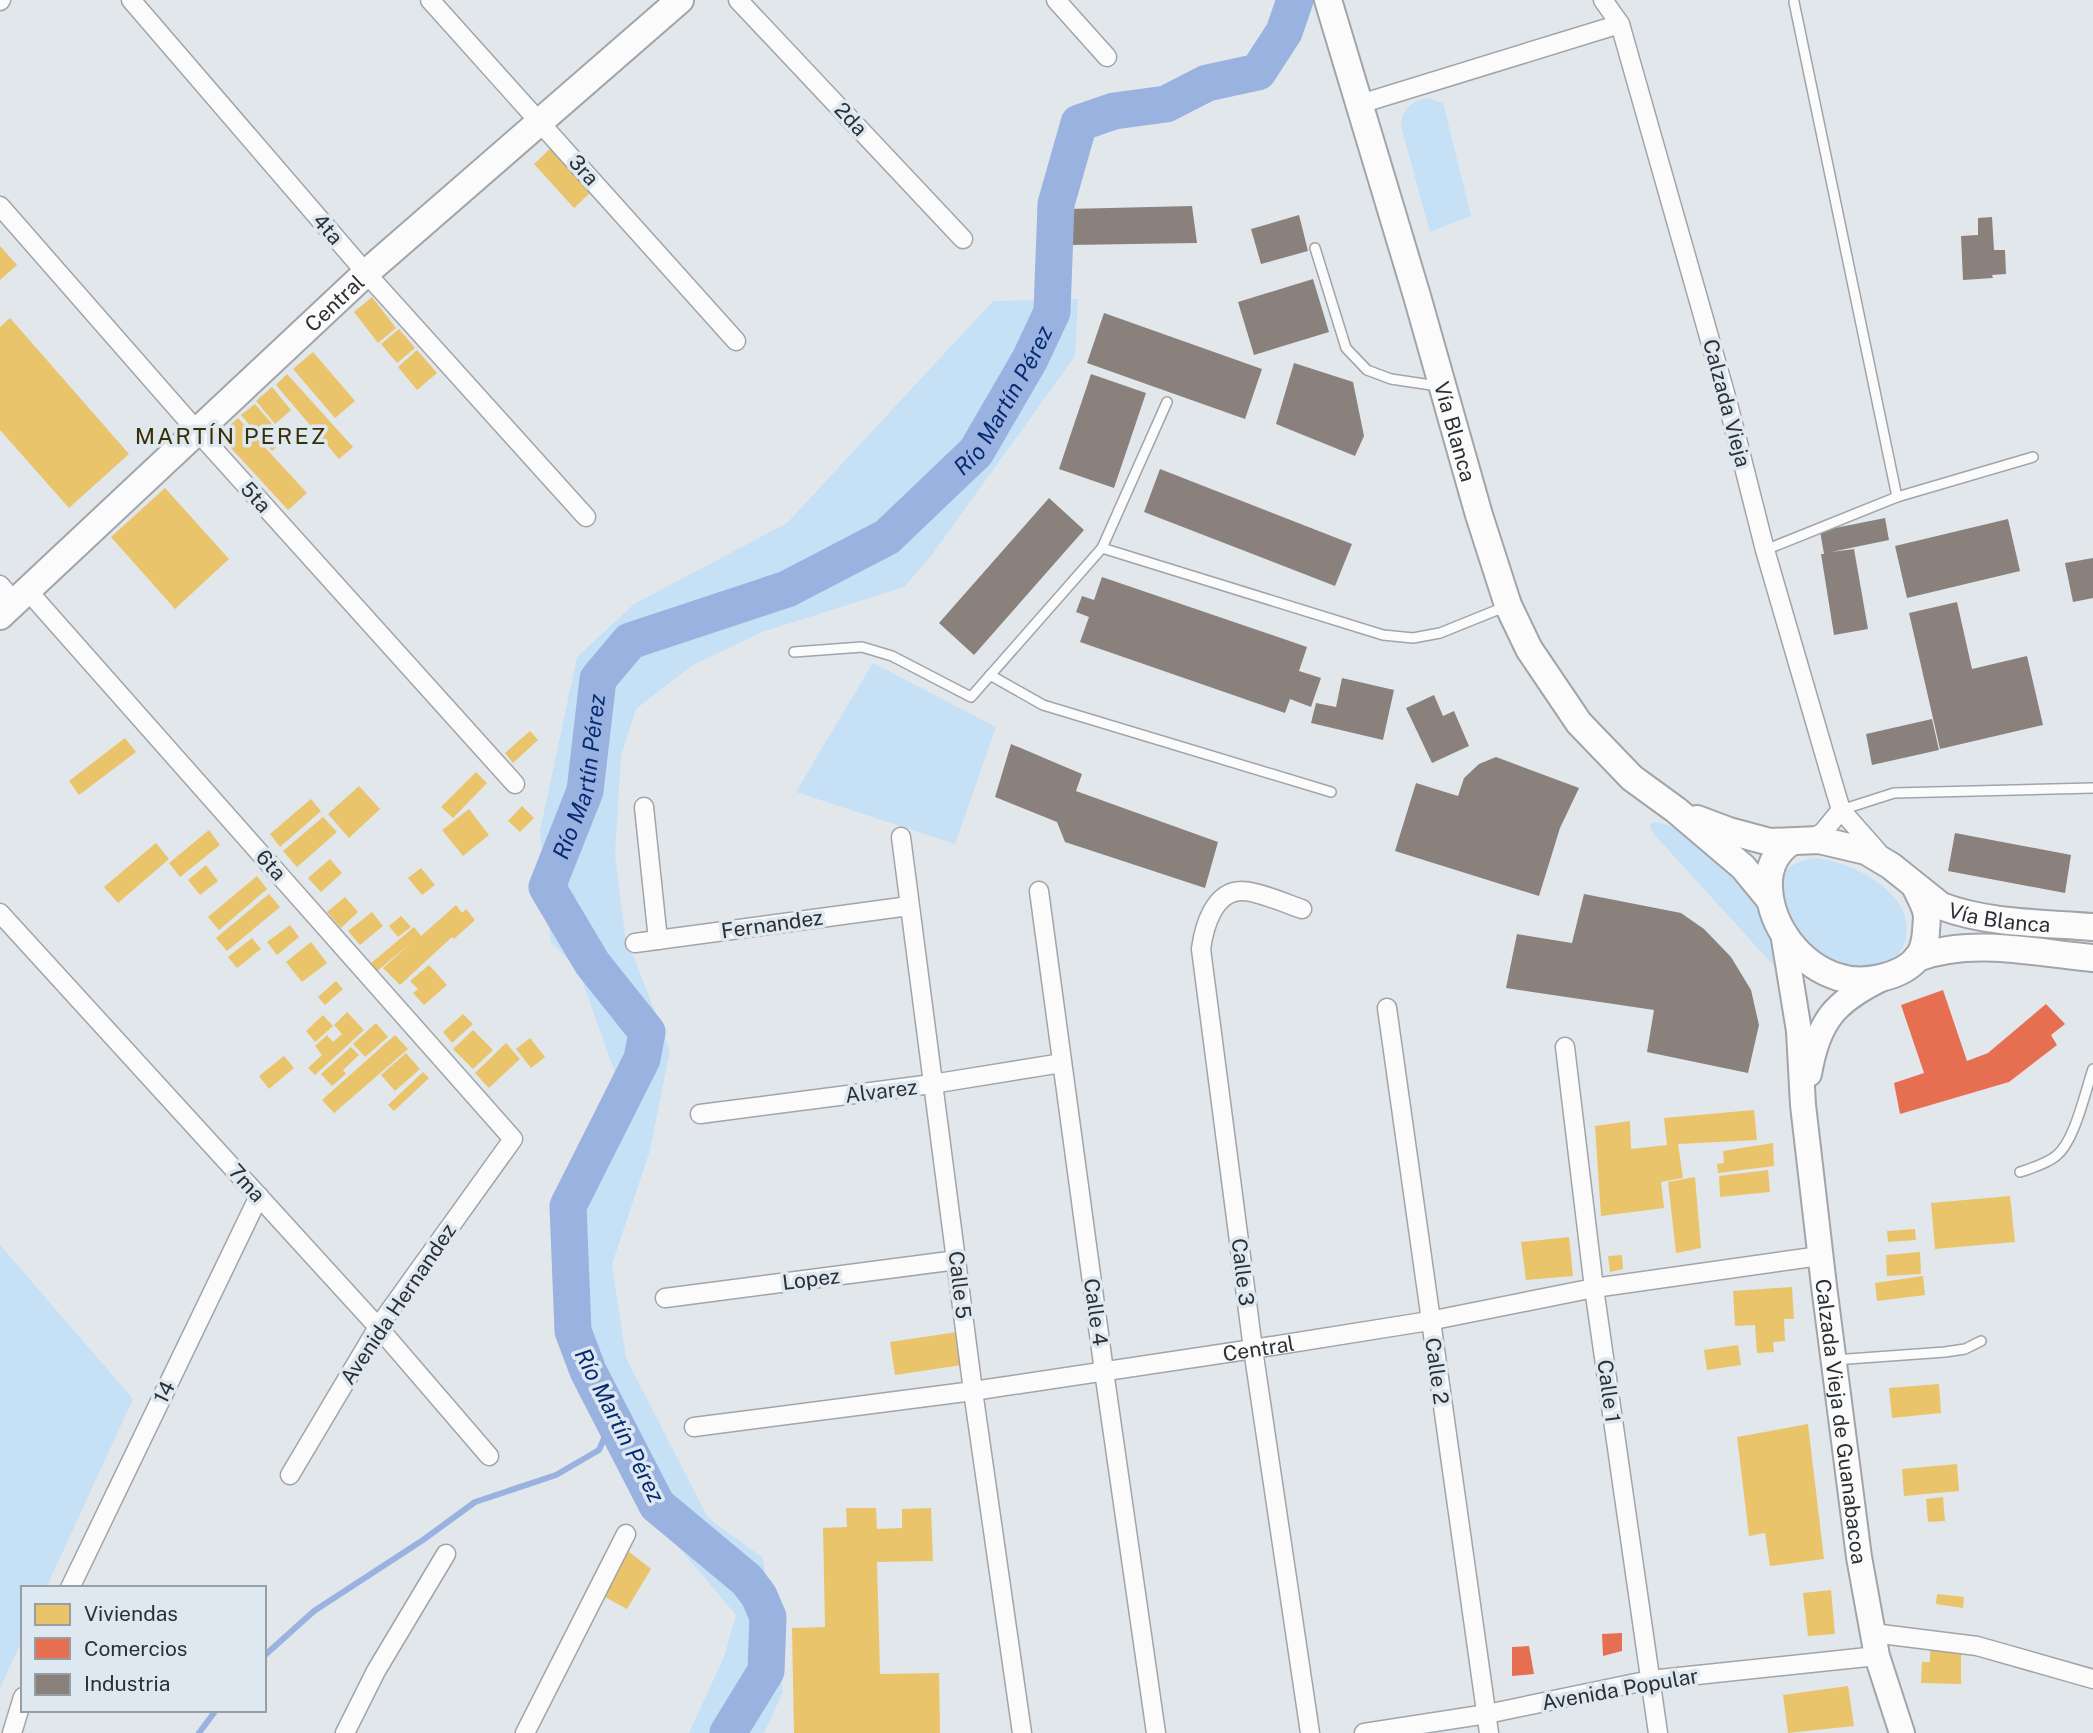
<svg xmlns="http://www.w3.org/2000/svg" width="2093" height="1733" font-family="'Public Sans',sans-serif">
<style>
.green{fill:#c6e0f6}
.homes{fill:#e9c46a}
.shops{fill:#e76f51}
.industry{fill:#8a817c}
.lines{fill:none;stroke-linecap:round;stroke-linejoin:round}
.stream{stroke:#99b2e0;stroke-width:6}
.river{stroke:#99b2e0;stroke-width:37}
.service-casing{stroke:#a1a4a8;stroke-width:12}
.minor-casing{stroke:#a1a4a8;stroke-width:21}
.secondary-casing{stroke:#a1a4a8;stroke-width:28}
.primary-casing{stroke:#a1a4a8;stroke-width:30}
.service{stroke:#fbfbfc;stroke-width:9}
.minor{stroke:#fbfbfc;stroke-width:18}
.secondary{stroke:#fbfbfc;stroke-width:24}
.primary{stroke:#fbfbfc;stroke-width:26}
.labels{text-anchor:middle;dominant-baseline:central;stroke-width:7;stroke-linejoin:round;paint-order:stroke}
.street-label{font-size:21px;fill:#2c3033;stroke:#dee8f0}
.water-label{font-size:23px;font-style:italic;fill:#082a72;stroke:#dee8f0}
.neighbourhood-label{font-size:23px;letter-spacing:2px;fill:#3b3004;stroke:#dee8f0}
</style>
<rect width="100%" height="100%" fill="#e2e7ec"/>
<g class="green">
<path d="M1427 98 1443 103 1471 216 1430 232 1401 126C1402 109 1411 101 1427 98Z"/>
<path d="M1078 299 1075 356 931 556 904 587 762 632 691 666 636 709 621 756 615 855 625 935 670 1050 650 1150 612 1264 626 1358 708 1518 763 1558 783 1692 764 1733H689L724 1657 736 1615 665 1531 640 1510 579 1380 568 1174 615 1073 578 969 551 942 540 831 577 657 634 604 787 523 993 301Z"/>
<path d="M873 663 996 727 955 844 796 792Z"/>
<path d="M1655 822C1694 826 1758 894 1773 930 1779 945 1781 962 1785 978L1652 832 1650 824Z"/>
<path d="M1818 858C1846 863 1874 875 1893 896 1917 921 1909 965 1871 967 1857 968 1841 965 1829 958 1791 936 1746 865 1818 858Z"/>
<path d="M0 1245 133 1399 46 1588H23V1638L0 1688Z"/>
</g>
<g class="homes">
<path d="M553 146 593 190 574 208 534 164Z"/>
<path d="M0 246 17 265 0 280Z"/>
<path d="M372 297 396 328 378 343 354 312Z"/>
<path d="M10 318 129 454 69 508 0 430V327Z"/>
<path d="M399 329 415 348 397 363 381 344Z"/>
<path d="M417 350 437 373 417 390 398 367Z"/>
<path d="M313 352 355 401 335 418 293 369Z"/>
<path d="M287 374 353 447 339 459 276 385Z"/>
<path d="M272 387 291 410 275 424 256 401Z"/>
<path d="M255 404 285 439 272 451 241 415Z"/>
<path d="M238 418 307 493 288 510 219 435Z"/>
<path d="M165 488 229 559 175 609 111 537Z"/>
<path d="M530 731 538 740 513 763 505 753Z"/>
<path d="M125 738 136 752 79 795 69 781Z"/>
<path d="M476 772 487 783 453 818 441 807Z"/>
<path d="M359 786 380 809 349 838 328 814Z"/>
<path d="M311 799 321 811 280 847 270 834Z"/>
<path d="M522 806 534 818 520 832 508 821Z"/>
<path d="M469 809 489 835 463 856 442 830Z"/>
<path d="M323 817 337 832 297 867 283 851Z"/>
<path d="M209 830 220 845 180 877 169 863Z"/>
<path d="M156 843 169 859 118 903 104 887Z"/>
<path d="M330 859 342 873 321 892 308 878Z"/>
<path d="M206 865 218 881 200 895 188 880Z"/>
<path d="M421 868 435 885 422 895 408 878Z"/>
<path d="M257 876 267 889 219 930 208 917Z"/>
<path d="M269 894 280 907 227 951 216 938Z"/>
<path d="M345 897 358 912 341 928 327 912Z"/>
<path d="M456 905 462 913 466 909 475 920 454 939 452 937 400 985 383 968 413 941 376 972 370 964 414 927 421 936Z"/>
<path d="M372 912 383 926 360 945 348 931Z"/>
<path d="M401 916 411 927 398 937 389 926Z"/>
<path d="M290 925 299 937 277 955 267 942Z"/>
<path d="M252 938 261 949 237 968 228 957Z"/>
<path d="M311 942 327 963 302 982 286 962Z"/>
<path d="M429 965 447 985 424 1005 413 993 418 989 410 981Z"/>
<path d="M336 981 343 989 325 1005 318 997Z"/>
<path d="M347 1012 364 1030 315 1075 308 1068 322 1055 315 1046 327 1035 333 1042 342 1034 334 1025Z"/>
<path d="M463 1014 473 1024 452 1043 443 1032Z"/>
<path d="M323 1015 333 1026 315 1042 306 1031Z"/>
<path d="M376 1023 388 1037 365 1057 353 1044Z"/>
<path d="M473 1030 493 1050 473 1069 453 1049Z"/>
<path d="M395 1035 408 1049 334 1113 322 1100Z"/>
<path d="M530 1038 545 1057 531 1068 516 1049Z"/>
<path d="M506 1043 520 1059 489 1088 475 1073Z"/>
<path d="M351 1047 359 1055 343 1070 346 1074 332 1086 321 1074Z"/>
<path d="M406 1053 420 1069 395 1091 381 1075Z"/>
<path d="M284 1056 294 1068 269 1089 259 1076Z"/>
<path d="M423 1072 429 1078 394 1111 388 1105Z"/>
<path d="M1754 1110 1757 1140 1678 1144 1683 1178 1661 1182 1664 1208 1601 1216 1595 1126 1630 1121 1631 1149 1667 1145 1664 1118Z"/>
<path d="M1773 1143 1774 1166 1718 1173 1717 1164 1724 1163 1723 1151Z"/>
<path d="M1768 1170 1770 1192 1720 1197 1719 1176Z"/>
<path d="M1695 1177 1701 1248 1676 1253 1668 1182Z"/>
<path d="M2010 1196 2015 1242 1935 1249 1931 1203Z"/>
<path d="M1915 1229 1916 1240 1888 1242 1887 1231Z"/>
<path d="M1569 1237 1573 1276 1526 1280 1521 1242Z"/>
<path d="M1920 1252 1921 1274 1887 1276 1886 1255Z"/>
<path d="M1622 1255 1623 1269 1610 1272 1608 1256Z"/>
<path d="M1923 1276 1925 1295 1877 1301 1875 1283Z"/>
<path d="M1792 1287 1794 1319H1784L1785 1341 1773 1342 1774 1352 1757 1353 1755 1325 1735 1326 1733 1291Z"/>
<path d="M957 1332 962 1365 895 1375 890 1342Z"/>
<path d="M1738 1345 1741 1365 1707 1370 1704 1350Z"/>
<path d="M1939 1384 1941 1413 1892 1418 1889 1388Z"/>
<path d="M1808 1424 1824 1559 1770 1566 1765 1533 1749 1536 1737 1437Z"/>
<path d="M1957 1464 1959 1491 1904 1496 1902 1469Z"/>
<path d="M1943 1497 1945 1521 1928 1522 1926 1499Z"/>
<path d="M846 1508H876L877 1529 902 1528V1509L931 1508 933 1561 877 1562 880 1674 939 1673 940 1733H794L792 1628 825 1627 823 1528 847 1527Z"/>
<path d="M628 1551 651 1569 627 1609 603 1596Z"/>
<path d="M1831 1590 1835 1634 1808 1636 1803 1593Z"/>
<path d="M1937 1594 1964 1597 1963 1608 1936 1604Z"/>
<path d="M1930 1651H1961V1684L1921 1683 1922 1662H1930Z"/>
<path d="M1848 1686 1854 1726 1788 1733 1783 1695Z"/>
</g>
<g class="shops">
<path d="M1943 990 1967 1061 1988 1053 2046 1004 2065 1024 2051 1035 2057 1045 2009 1082 1900 1114 1894 1083 1924 1073 1901 1005Z"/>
<path d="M1622 1633V1651L1603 1656 1602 1634Z"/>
<path d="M1529 1646 1534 1674 1512 1676V1647Z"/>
</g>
<g class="industry">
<path d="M1192 206 1197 243 1069 245 1068 209Z"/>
<path d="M1299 215 1308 251 1261 264 1251 229Z"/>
<path d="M1992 217 1994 250H2005L2006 274 1992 275 1993 278 1963 280 1961 236 1978 235V218Z"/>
<path d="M1313 279 1329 332 1254 355 1238 302Z"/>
<path d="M1104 313 1262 369 1245 419 1087 363Z"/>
<path d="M1294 363 1353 382 1364 436 1355 456 1276 424Z"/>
<path d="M1091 374 1146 393 1114 488 1059 469Z"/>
<path d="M1160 469 1352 544 1335 586 1144 512Z"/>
<path d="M1049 498 1084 530 974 655 939 623Z"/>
<path d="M1885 518 1889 540 1831 552 1854 549 1868 629 1834 635 1821 554H1824L1820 531Z"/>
<path d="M2008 519 2020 571 1907 598 1895 546Z"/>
<path d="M2093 558V598L2073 602 2065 563Z"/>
<path d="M1102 577 1307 647 1299 671 1321 678 1311 707 1290 699 1285 713 1080 642 1089 617 1076 612 1082 596 1094 600Z"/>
<path d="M1957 602 1972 669 2027 656 2043 725 1940 749 1909 613Z"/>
<path d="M1342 678 1394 690 1383 740 1311 723 1316 703 1336 707Z"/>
<path d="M1434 695 1443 716 1454 711 1469 746 1432 763 1406 708Z"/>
<path d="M1932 719 1939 750 1872 765 1866 734Z"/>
<path d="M1011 744 1082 774 1076 791 1218 842 1205 888 1065 842 1057 822 995 797Z"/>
<path d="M1496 757 1579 788 1560 828 1539 896 1395 851 1416 783 1458 796 1464 778 1479 764Z"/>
<path d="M1955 833 2071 855 2065 893 1948 871Z"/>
<path d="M1584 894 1681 913 1704 929 1731 957 1751 990 1759 1025 1748 1073 1647 1052 1654 1010 1506 988 1517 934 1572 943Z"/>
</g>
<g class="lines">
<g class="stream">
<path d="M264 1656 314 1611 423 1540 475 1502 556 1475 599 1450 612 1420"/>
<path d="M199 1733 216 1710"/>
</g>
<path class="river" id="s1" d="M728 1733 766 1671 768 1617 759 1596 747 1580 657 1505 588 1371 573 1331 568 1206 642 1059 647 1032 592 963 547 887 585 791 598 679 630 641 787 589 887 537 976 452 1030 359 1052 312 1056 204 1079 123 1114 111 1166 104 1207 83 1258 72 1284 32 1295 0"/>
<defs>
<g id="service">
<path d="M1794 2 1897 497"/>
<path d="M1315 248 1346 348 1367 370 1391 379 1438 386"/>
<path d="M1102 548 1383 635 1413 638 1440 633 1507 606"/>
<path d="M1765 550 1897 497 2033 457"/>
<path d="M794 652 862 647 892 656 971 697 1102 548 1167 402"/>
<path d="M990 675 1043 705 1331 792"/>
<path d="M1841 810 1894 793 2093 788"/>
<path d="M2020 1172C2032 1168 2046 1164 2056 1156 2075 1141 2085 1092 2093 1069"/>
<path d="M1834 1360 1945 1352 1965 1349 1981 1341"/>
</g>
<g id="minor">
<path d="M131 0 366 273 586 517"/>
<path d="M430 0 736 341"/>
<path d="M738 0 963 239"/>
<path d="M1056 0 1107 57"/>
<path d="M1603 0 1620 24 1727 400 1765 550 1832 780 1841 810 1878 852"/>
<path d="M0 1 1 0"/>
<path d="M1360 104 1620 24"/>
<path d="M0 206 197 431 515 784"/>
<path d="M0 585 15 603"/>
<path d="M28 591 513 1139 378 1327 290 1475"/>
<path d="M644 807 658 940"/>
<path d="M901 837 973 1391 1022 1733"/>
<path d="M1808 841 1823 832 1841 810"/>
<path d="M1039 891 1104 1371 1156 1733"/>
<path d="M1302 909C1287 904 1257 891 1243 891 1214 890 1204 927 1201 949L1253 1349 1310 1733"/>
<path d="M0 913 378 1327 489 1456"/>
<path d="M635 943 909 906"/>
<path d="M1387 1008 1489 1733"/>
<path d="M1565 1047 1594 1288 1658 1733"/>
<path d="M700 1114 932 1084 1062 1063"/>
<path d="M665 1298 957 1260"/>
<path id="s2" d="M694 1427 973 1391 1253 1349 1429 1321 1594 1288 1820 1256"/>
<path d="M70 1588 259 1196"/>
<path d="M1873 1633 1977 1646 2093 1679"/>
<path d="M12 1733 23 1697"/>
<path d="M345 1733 376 1671 446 1554"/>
<path d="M525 1733 626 1534"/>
<path d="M1364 1733 1487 1714 1650 1680 1877 1656"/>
</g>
<g id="secondary">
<path id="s3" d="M1783 933 1799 1031 1803 1105 1824 1286 1859 1557 1877 1656 1902 1733"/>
<path d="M1809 1074C1818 1021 1835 1001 1883 978"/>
</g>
<g id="primary">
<path id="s4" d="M1328 0 1417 296 1479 515 1508 605 1529 649 1579 723 1632 778 1676 810 1743 867 1770 900"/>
<path id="s5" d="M0 616 366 273 680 0"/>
<path id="s6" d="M1697 819 1729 831 1770 842 1819 840 1866 851 1891 866 1941 906C1988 924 2044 923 2093 927"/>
<path d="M1791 842C1774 853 1768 869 1769 888 1771 927 1800 965 1838 977 1861 985 1902 978 1918 957 1924 950 1925 942 1926 932 1926 926 1928 917 1926 911 1924 903 1919 895 1915 886"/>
<path d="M1917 958C1972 937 2036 953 2093 958"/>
</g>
</defs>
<use href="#service" class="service-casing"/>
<use href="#minor" class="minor-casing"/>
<use href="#secondary" class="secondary-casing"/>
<use href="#primary" class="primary-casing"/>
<use href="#service" class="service"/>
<use href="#minor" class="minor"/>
<use href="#secondary" class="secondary"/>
<use href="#primary" class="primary"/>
</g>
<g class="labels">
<g class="street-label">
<text transform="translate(851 119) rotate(47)">2da</text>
<text transform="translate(584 170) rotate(48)">3ra</text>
<text transform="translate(328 229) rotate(49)">4ta</text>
<text stroke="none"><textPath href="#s5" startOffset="458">Central</textPath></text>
<text transform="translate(1727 403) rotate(75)">Calzada Vieja</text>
<text stroke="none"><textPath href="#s4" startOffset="450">Vía Blanca</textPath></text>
<text transform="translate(256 497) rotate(48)">5ta</text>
<text transform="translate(271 865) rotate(48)">6ta</text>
<text stroke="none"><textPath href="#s6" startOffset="327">Vía Blanca</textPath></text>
<text transform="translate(772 924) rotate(-8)">Fernandez</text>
<text transform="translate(881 1091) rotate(-7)">Alvarez</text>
<text transform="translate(247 1183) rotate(48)">7ma</text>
<text transform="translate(1243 1272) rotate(83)">Calle 3</text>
<text transform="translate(811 1279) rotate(-7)">Lopez</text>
<text transform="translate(960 1285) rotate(83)">Calle 5</text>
<text transform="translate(398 1304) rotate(-56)">Avenida Hernandez</text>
<text transform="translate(1096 1312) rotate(82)">Calle 4</text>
<text stroke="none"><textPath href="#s2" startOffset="570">Central</textPath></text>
<text transform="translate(1437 1371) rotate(82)">Calle 2</text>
<text transform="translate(1609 1391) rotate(82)">Calle 1</text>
<text transform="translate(164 1392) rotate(-64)">14</text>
<text stroke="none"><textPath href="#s3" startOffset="492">Calzada Vieja de Guanabacoa</textPath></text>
<text transform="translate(1620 1689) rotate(-10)">Avenida Popular</text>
</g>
<g class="water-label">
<text stroke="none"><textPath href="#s1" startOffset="1699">Río Martín Pérez</textPath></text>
<text stroke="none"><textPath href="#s1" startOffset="1090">Río Martín Pérez</textPath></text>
<text transform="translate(620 1425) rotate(63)">Río Martín Pérez</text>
</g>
<g class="neighbourhood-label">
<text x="231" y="435">MARTÍN PEREZ</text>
</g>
</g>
<rect x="21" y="1586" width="245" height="126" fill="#dee8f0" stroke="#979ea4" stroke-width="2"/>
<rect x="35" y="1604" width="35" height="21" fill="#e9c46a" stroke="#979ea4" stroke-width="2"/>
<text x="84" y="1621" font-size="21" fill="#2c3033">Viviendas</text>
<rect x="35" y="1638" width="35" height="21" fill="#e76f51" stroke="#979ea4" stroke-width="2"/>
<text x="84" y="1656" font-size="21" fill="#2c3033">Comercios</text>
<rect x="35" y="1674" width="35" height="21" fill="#8a817c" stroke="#979ea4" stroke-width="2"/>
<text x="84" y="1691" font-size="21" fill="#2c3033">Industria</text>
</svg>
